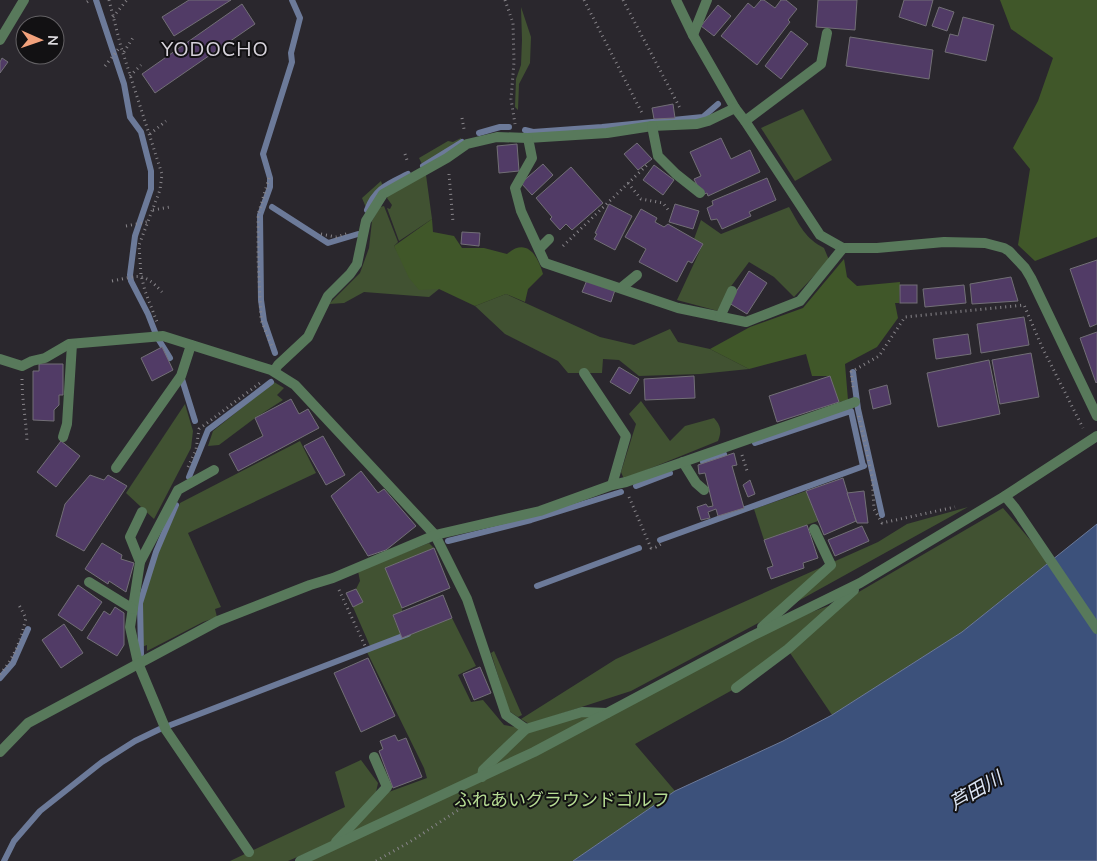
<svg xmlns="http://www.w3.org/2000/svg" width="1097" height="861" font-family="'Nunito Sans','Noto Sans JP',sans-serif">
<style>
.green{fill:#415232}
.forest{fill:#405729}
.water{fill:#3c517b;stroke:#6c7a99}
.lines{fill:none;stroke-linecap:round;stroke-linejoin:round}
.stream{stroke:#6c7a99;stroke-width:6}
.building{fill:#513b66;stroke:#726f76}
.path{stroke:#88858a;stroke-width:3;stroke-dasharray:1 4;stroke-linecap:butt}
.lane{stroke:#58795b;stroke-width:10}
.street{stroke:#58795b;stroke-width:10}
.labels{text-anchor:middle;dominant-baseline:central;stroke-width:4;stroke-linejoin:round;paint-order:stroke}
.park-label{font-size:18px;fill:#b6dc93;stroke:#121113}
.water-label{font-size:19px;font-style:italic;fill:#dce4f2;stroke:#121113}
.quarter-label{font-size:20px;letter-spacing:1px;fill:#d7d3db;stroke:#121113}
</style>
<rect width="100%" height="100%" fill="#2a272d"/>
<g class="green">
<path d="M521 7 531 37 530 63 519 84 518 110 515 107 516 79 521 65 522 40Z"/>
<path d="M803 109 832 160 795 181 761 128Z"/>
<path d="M461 138 462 142 423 166 419 158 448 141 453 142Z"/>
<path d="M426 175 432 219 399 241 387 208 390 209 392 205 387 198 389 194Z"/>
<path d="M381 181 383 187 372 196 367 210 362 198Z"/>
<path d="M384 206 398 242 394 246 419 289H439L429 297 364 292 344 303 329 304 360 273 369 248 372 221 380 207Z"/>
<path d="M789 207C800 226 805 238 824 248L829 260 794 297 774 277 749 262 729 289 718 311 677 300 703 244 694 239 701 220 721 234Z"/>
<path d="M506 294 600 337 634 345 670 329 678 342 710 349 749 369 700 374 639 376 619 360 603 359 602 373H568L558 361 505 334 475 306Z"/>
<path d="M274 382 284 388 277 395 283 400 255 418 219 445 208 446 213 431Z"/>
<path d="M641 401 670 441 685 426 714 418C721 426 722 431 718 441L624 479 621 472 636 424 629 414Z"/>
<path d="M185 404 193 431 191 448 154 519 126 493Z"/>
<path d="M300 441 316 473 188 533 221 607 215 609 217 617 203 622 147 651V645L142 647V603L157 554 180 503Z"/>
<path d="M806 491 818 521 764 540 754 509Z"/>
<path d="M968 507 762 621 631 691 529 724 521 719 616 659 878 542 907 524Z"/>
<path d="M1003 508 1049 562 962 632 832 715 788 650 736 688 635 744 675 791 573 861H301L453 790 288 861H230L345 807 335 772 361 760 378 783 375 797 427 778 424 768 366 650 452 618 476 666 458 675 471 702 483 700 504 725 526 729 582 712 608 713 767 628 845 600Z"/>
<path d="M429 543 434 548 385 568 402 608V611L393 616 401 635 370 646 353 607 362 602 356 589 360 581 358 571Z"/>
<path d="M494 651 522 715 518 717 509 711 491 653Z"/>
</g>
<g class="forest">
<path d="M1000 0H1097V237L1035 261 1018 245 1030 169 1013 148 1038 101 1053 58 1011 29Z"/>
<path d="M432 219 433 232 454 236 462 248H484L507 254C527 237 538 256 543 274L528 289 525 302 506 294 475 306 439 289 419 290 409 278 394 246Z"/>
<path d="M844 259 847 277 857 286 900 282 899 303H895L898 318 877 347 845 364 848 400 839 402 830 376H812L806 354 749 369 710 349 750 327 803 308Z"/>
</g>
<path class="water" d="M1097 524V861H573L675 791 783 741 832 715 962 632Z"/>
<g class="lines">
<g class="stream">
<path d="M96 0 124 84 130 117 141 132 151 171V189L135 236 130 275 131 281 148 314 157 337 170 358"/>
<path d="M525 130 533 132 602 127 703 117 718 104"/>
<path d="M479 133 500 127H509"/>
<path d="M423 166 462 142"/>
<path d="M272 207 328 243 358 234"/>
<path d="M367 210C375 188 388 184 408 174"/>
<path d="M275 353 264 321 261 300 260 215 270 187V178L263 154 292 62 291 53 300 18 292 0"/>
<path d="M853 372 858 409 882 515"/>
<path d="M181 376 195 421"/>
<path d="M755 443 851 411 863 466"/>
<path d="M703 462 724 454"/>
<path d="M189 477 208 430 271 382"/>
<path d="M636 486 670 473"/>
<path d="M660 540 864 466"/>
<path d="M448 541 531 520 621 492"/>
<path d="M537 586 639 548"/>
<path d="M141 654 140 603 156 552 176 505"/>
<path d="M0 678 13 663 28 629"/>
<path d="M168 726 408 634"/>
<path d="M4 861 14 841 40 811 102 762 135 741 162 728"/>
</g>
</g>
<g class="building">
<path d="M189 0H231L174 36 162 17Z"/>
<path d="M761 0H764L775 8 781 0H786L797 9 788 20 790 22 757 65 721 36 748 3 754 8Z"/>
<path d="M818 0H857L855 30 816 27Z"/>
<path d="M904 0H933L926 26 899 17Z"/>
<path d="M242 4 255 24 155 93 142 74Z"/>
<path d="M718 5 731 16 714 36 701 26Z"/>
<path d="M939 7 954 12 947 31 932 26Z"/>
<path d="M963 17 994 25 986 61 945 52 950 34 958 36Z"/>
<path d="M791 31 808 44 781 79 765 66Z"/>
<path d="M850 37 933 50 929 79 846 66Z"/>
<path d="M2 58 8 62 0 73V62Z"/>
<path d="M673 104 675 118 654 119 652 108Z"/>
<path d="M721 138 731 159 750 150 760 172 708 196 707 193 702 195 694 179 701 176 690 152Z"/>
<path d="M637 143 652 159 638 170 624 154Z"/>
<path d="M517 144 519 171 499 173 497 146Z"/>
<path d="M543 164 553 175 532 195 521 183Z"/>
<path d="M654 165 674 180 663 195 643 180Z"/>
<path d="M571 167 603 203 572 230 566 224 560 230 550 219 552 217 536 198Z"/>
<path d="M767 178 776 200 749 212 751 216 722 229 717 219 711 220 707 208 713 205 712 201Z"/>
<path d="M609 204 632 216 615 250 594 239 597 234 595 233Z"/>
<path d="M675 204 699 211 693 229 669 222Z"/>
<path d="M641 209 657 218 655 222 664 227 668 224 703 244 692 263 688 261 677 282 639 262 646 249 625 237Z"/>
<path d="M462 232 480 233 479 246 461 244Z"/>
<path d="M1097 260V324L1090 327 1070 269Z"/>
<path d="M749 271 767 283 747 314 729 303Z"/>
<path d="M1011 277 1018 301 972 304 970 284Z"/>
<path d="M587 280 615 290 611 302 582 292Z"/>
<rect x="900" y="285" width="17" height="18"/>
<path d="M964 285 966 303 925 307 923 289Z"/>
<path d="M1024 317 1029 345 981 353 977 324Z"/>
<path d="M1097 332V382L1096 383 1080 338Z"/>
<path d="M968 334 971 354 936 359 933 339Z"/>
<path d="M162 347 173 370 152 381 141 358Z"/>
<path d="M1031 353 1039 397 1000 404 992 360Z"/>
<path d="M989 360 1000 414 938 427 927 373Z"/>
<path d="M39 364H63V395H59V405L54 410V421L33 420V371H39Z"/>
<path d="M619 367 639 379 630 394 610 382Z"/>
<path d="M694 376 695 398 645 400 644 379Z"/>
<path d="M830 376 839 402 777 422 769 396Z"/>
<path d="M887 385 891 404 873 409 869 390Z"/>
<path d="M291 399 299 414 308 409 319 428 238 471 229 454 263 436 255 418Z"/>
<path d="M323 436 345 475 326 485 304 446Z"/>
<path d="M61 441 80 456 56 487 37 472Z"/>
<path d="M734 453 737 465 732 466 744 508 718 516 716 509 708 512 710 518 701 520 697 507 706 504 708 507 713 506 705 473 699 474 698 465Z"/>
<path d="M361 471 378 493 384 489 416 526 386 550 368 556 331 496Z"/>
<path d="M90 475 104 480 108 475 127 486 84 551 56 536 65 504Z"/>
<path d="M843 478 856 521 824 535 806 491Z"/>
<path d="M750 480 755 494 748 497 743 485Z"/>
<path d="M864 491 868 523H857L847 493Z"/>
<path d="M807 525 818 558 803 563 804 568 771 579 767 568 773 566 764 540Z"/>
<path d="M862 526 869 541 835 556 828 540Z"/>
<path d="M102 543 122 555 121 559 134 563 126 592 109 581 108 584 85 569Z"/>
<path d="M434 548 450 588 402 608 385 568Z"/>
<path d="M78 585 102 602 82 631 58 615Z"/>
<path d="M356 589 363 602 353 607 346 593Z"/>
<path d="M443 595 452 618 402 638 393 615Z"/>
<path d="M115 607 124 613V645L117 656 87 638 104 611 110 615Z"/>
<path d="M64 624 83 653 61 668 42 640Z"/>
<path d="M368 658 395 716 361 732 334 673Z"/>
<path d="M480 667 491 693 474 700 463 674Z"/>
<path d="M395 735 398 741 406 738 422 777 393 788 379 751 383 749 380 741Z"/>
</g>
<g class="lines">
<g class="path">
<path d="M109 0 121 47 162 174 160 190 139 245 141 275 145 291 157 322"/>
<path d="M505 0 513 23 514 62 511 99 515 124"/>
<path d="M584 0 642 113"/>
<path d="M623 0 681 110"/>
<path d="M87 2 90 0"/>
<path d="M113 17 127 0"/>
<path d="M124 52 134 36"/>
<path d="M105 66 120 47"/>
<path d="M130 76 141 65"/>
<path d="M462 118 464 129"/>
<path d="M150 134 166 121"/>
<path d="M405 154 408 163"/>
<path d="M449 174 453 222"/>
<path d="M269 178 258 215V259L261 320 273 349"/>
<path d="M628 183 641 199 663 203 669 211"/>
<path d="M153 210 170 207"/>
<path d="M126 226 147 222"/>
<path d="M321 234 336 237 349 233"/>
<path d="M563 246 647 165"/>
<path d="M112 281C138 276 143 271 162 292"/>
<path d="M22 379C22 400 26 420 27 441"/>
<path d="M853 387 851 372 879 356 905 317 1024 305 1042 347 1083 428"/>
<path d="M859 416 872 476 874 509 882 523 955 507"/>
<path d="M742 455 748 474"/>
<path d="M188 467 196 450 199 429 260 383"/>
<path d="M629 497 651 548 656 547 661 544"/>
<path d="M339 590 366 648"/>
<path d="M0 674C15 657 21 639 26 618L19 605"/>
<path d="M376 861 413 840 481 795"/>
</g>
<g class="lane">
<path d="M745 121 821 64 827 33"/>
<path d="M584 373 626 436 612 485"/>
<path d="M116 468 181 376 191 345"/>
</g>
<g class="street">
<path d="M676 0 693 35 735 108 745 121 820 235 843 248H877L944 242 985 243 1004 248 1009 251 1025 268 1031 278 1097 416"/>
<path d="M693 35 707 0"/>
<path d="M0 40 24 0"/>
<path d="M735 108 708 121 697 124 652 126 607 133 528 138 532 158 515 188 521 211 545 263 678 308 746 322 800 301 843 248"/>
<path d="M652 126 658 156 676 174 700 193"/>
<path d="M539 249 549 239"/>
<path d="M621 288 637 275"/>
<path d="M720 317 732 291"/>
<path d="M0 359 22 366 32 361 45 358 69 344 163 336 271 370 295 385 435 535 467 599 506 715 526 729"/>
<path d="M274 371 278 365 308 337 328 296 350 274 357 264 366 221 383 194 447 158 467 144 497 137 528 138"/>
<path d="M63 437 67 424 72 344"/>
<path d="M683 462 696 483 704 490"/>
<path d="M1005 496 1015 508 1097 629"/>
<path d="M142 512 130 537 140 562 130 627 138 663 166 730 249 852"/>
<path d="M140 562 178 490 214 470"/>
<path d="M89 582 133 609"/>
<path d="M762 627 831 565 814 529"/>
<path d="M736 688 788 649 854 590"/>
<path d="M0 752 28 723 218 621 310 585 333 578 435 535 540 511 612 485 626 482 855 402"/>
<path d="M482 777 483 770 526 729 582 712 607 713"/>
<path d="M336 842 387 787 374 757"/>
<path d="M300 861 534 752 752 636 860 583 1005 496 1097 436"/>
</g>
</g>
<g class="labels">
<g class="park-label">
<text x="562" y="800">ふれあいグラウンドゴルフ</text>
</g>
<g class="water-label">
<text transform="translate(976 791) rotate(-30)">芦田川</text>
</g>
<g class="quarter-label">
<text x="215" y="49">YODOCHO</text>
</g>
</g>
<g transform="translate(40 40) rotate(92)"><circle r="24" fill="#121113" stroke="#636164"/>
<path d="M0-4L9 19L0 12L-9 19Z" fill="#f1a17c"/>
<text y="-8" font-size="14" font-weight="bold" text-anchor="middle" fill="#dcdade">N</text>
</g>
</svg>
